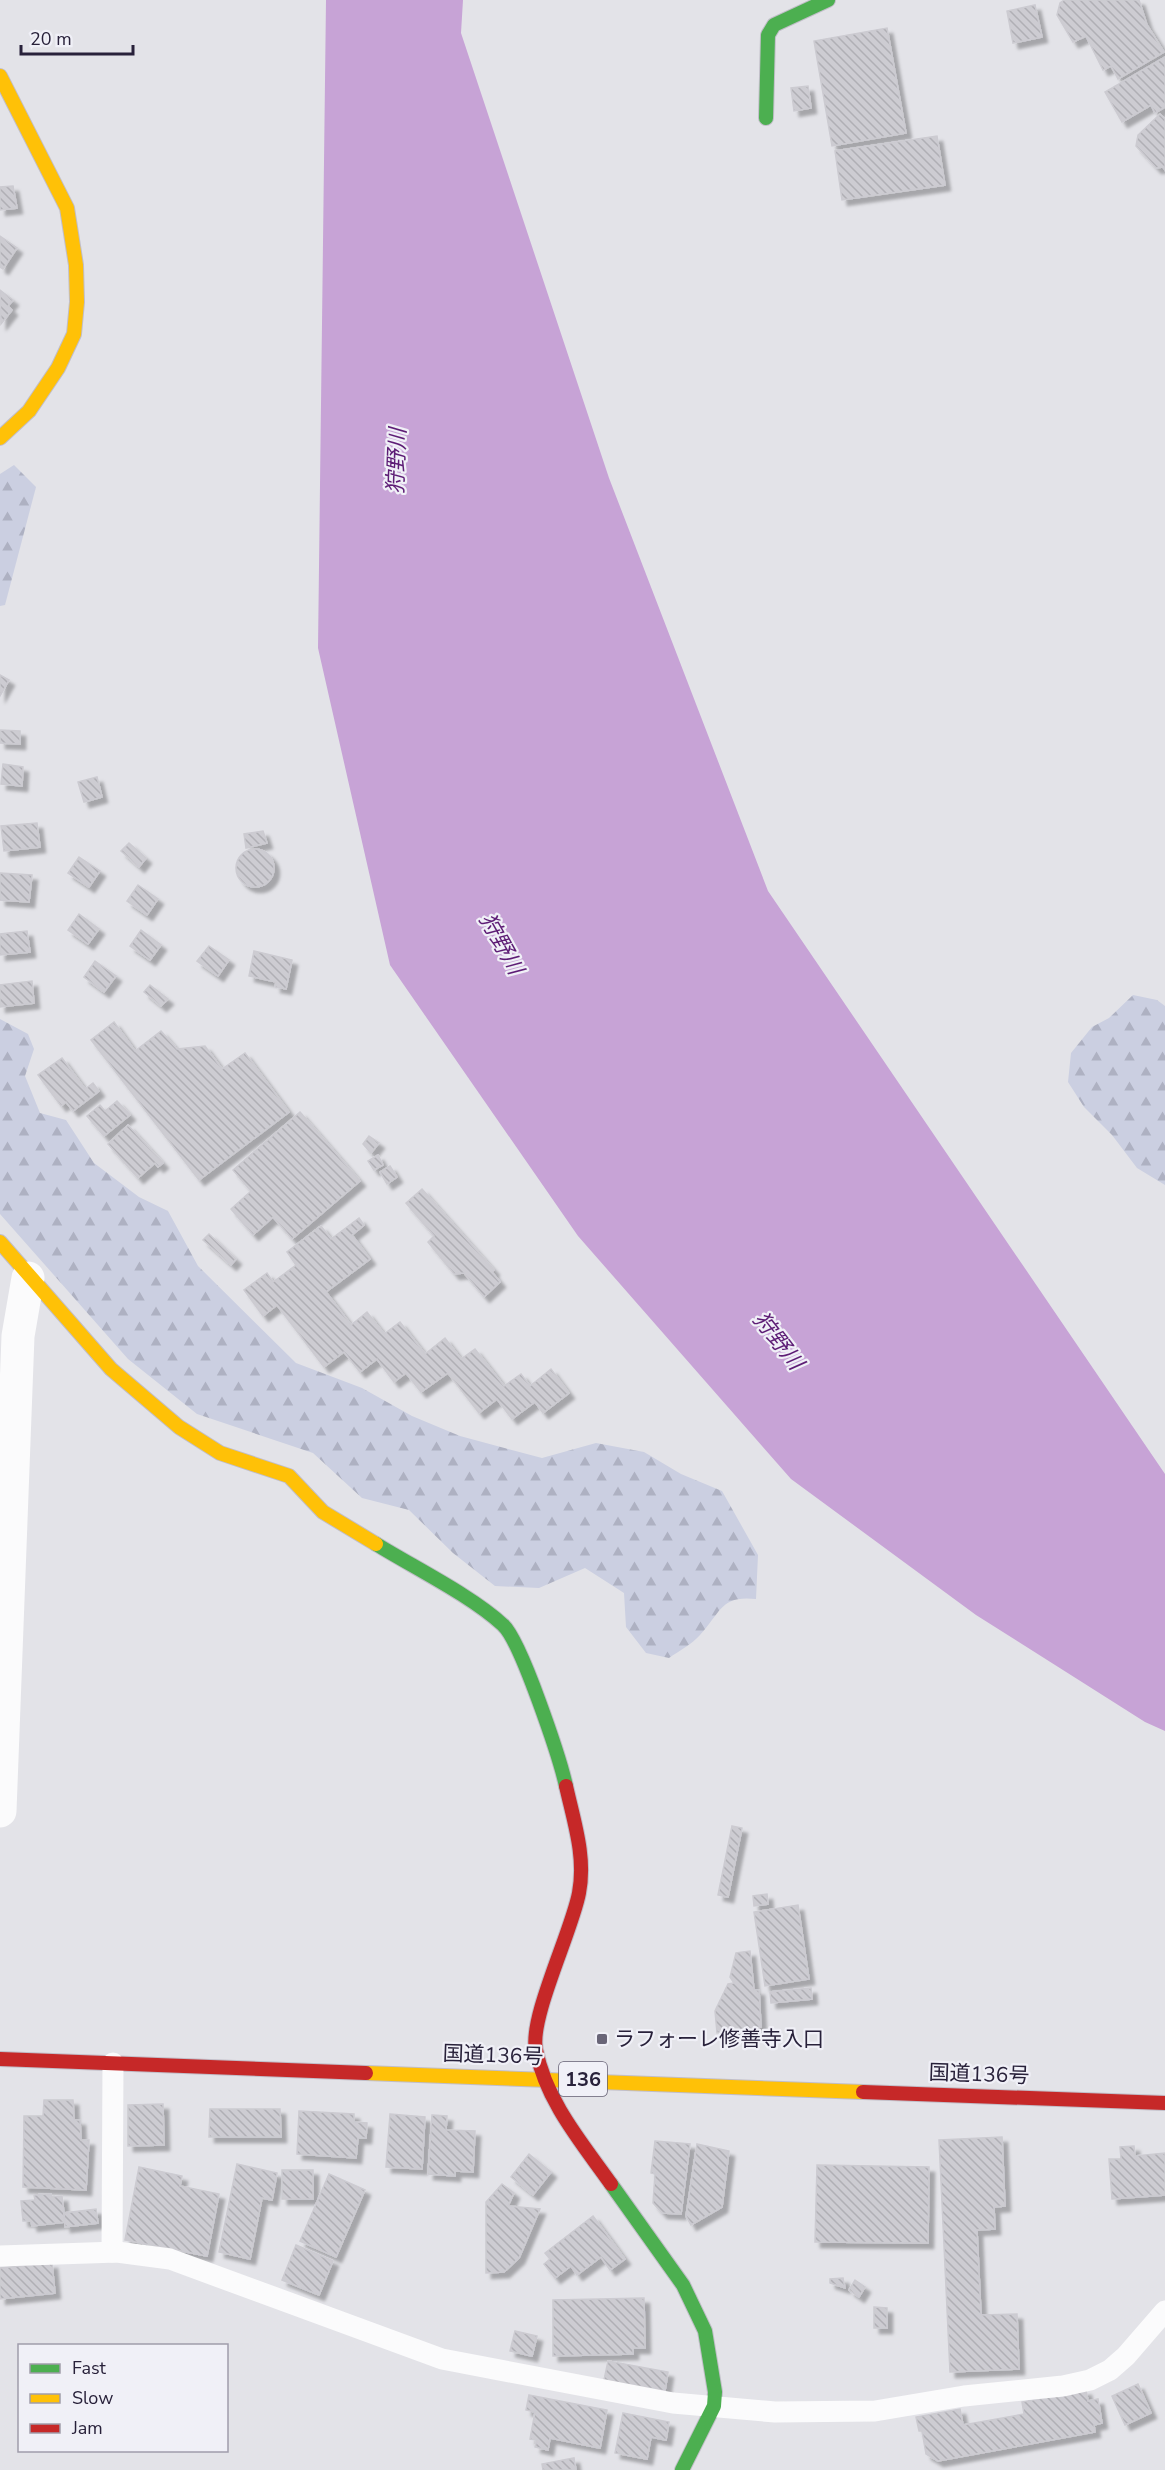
<svg xmlns="http://www.w3.org/2000/svg" width="1165" height="2470" font-family="'Nunito Sans','Noto Sans JP',sans-serif">
<style>
.forest{fill:url(#forest-firs)}
.water{fill:#c7a3d6}
.building{fill:url(#building-back-hatch);stroke:#cccbd1;stroke-width:1.5;filter:url(#shadow)}
.lines{fill:none;stroke-linecap:round;stroke-linejoin:round}
.fast-casing{stroke:#c1bec8;stroke-width:16}
.slow-casing{stroke:#c1bec8;stroke-width:16}
.jam-casing{stroke:#c1bec8;stroke-width:16}
.lane{stroke:#fbfbfc;stroke-width:21}
.street{stroke:#fbfbfc;stroke-width:33}
.fast{stroke:#4caf50;stroke-width:14}
.slow{stroke:#ffc107;stroke-width:14}
.jam{stroke:#c62828;stroke-width:14}
.poi-dot{fill:#696577;stroke:#f0f0f7;stroke-width:2}
.labels{text-anchor:middle;dominant-baseline:central;stroke-width:4.5;stroke-linejoin:round;paint-order:stroke}
.shield{fill:#f0f0f7;stroke:#645f73;stroke-width:1.5}
.shield-label{font-size:20px;font-weight:bold;fill:#28213a}
.poi-label{font-size:21px;fill:#28213a;stroke:#f0f0f7;text-anchor:start}
.street-label{font-size:21px;fill:#28213a;stroke:#f0f0f7}
.water-label{font-size:22px;font-style:italic;fill:#5d1c75;stroke:#f0f0f7}
</style>
<defs>
<pattern id="forest-firs" width="22" height="20" patternUnits="userSpaceOnUse" patternTransform="scale(1.5)"><rect width="22" height="20" fill="#cbcfe1"/><path d="M5 1l3.5 6h-7zM16 11l3.5 6h-7z" fill="#aeb1c2"/></pattern>
<pattern id="building-back-hatch" width="6" height="6" patternUnits="userSpaceOnUse" patternTransform="scale(1.5)"><rect width="6" height="6" fill="#cdccd2"/><path d="M-1 5l2 2M0 0l6 6M5-1l2 2" fill="none" stroke="#b0afb5"/></pattern>
<filter id="shadow"><feDropShadow dx="5.5" dy="5.5" stdDeviation="1.5" flood-color="#0004"/></filter>
</defs>
<rect width="100%" height="100%" fill="#e3e3e8"/>
<g class="forest">
<path d="M14 465 36 487 5 605 0 606V474Z"/>
<path d="M1133 995 1157 1000 1165 1006V1185L1137 1168 1112 1135 1084 1107 1068 1082 1071 1053 1092 1027 1109 1018Z"/>
<path d="M0 1019 28 1034 34 1049 25 1076 40 1113 66 1120 94 1163 139 1197 168 1211 198 1266 296 1363 362 1388 412 1416 460 1436 542 1458 596 1443 644 1452 681 1474 722 1491 758 1555 756 1599C721 1595 721 1612 700 1635 692 1644 679 1651 669 1658L646 1653 626 1627 624 1593 585 1568 539 1588 495 1586 453 1553 409 1510 362 1498 313 1453 197 1414 128 1359 0 1214Z"/>
</g>
<path class="water" d="M326 0H463L461 33 609 478 768 891 1165 1474V1731L1145 1722 976 1615 791 1479 578 1236 390 965 318 648Z"/>
<g class="building">
<path d="M1064 0H1139L1147 25 1164 52 1118 79 1111 66 1103 70 1086 36 1073 42 1057 15 1060 3Z"/>
<path d="M1035 5 1042 37 1013 43 1007 11Z"/>
<path d="M887 28 906 133 832 146 814 41Z"/>
<path d="M1165 57V107L1155 113 1151 105 1122 122 1105 92Z"/>
<path d="M808 86 811 108 794 111 791 88Z"/>
<path d="M1160 114 1165 119V170L1163 167 1156 168 1136 146 1138 135Z"/>
<path d="M937 136 945 185 842 200 835 151Z"/>
<path d="M13 186 17 208 0 210V187Z"/>
<path d="M0 236 17 248 3 269 0 267Z"/>
<path d="M0 290 13 300 8 306 12 310 1 324Z"/>
<path d="M0 675 9 680 0 696Z"/>
<path d="M0 730 20 731V744L0 743Z"/>
<path d="M3 764 23 767 22 786 1 784Z"/>
<path d="M97 777 102 797 84 802 78 782Z"/>
<path d="M37 823 40 847 4 851 1 826Z"/>
<path d="M263 831 267 843 246 848 244 834Z"/>
<path d="M129 843 146 858 139 867 121 851Z"/>
<circle cx="255" cy="868" r="19"/>
<path d="M79 857 100 871 89 887 68 873Z"/>
<path d="M0 873 32 875 29 902 0 900Z"/>
<path d="M138 885 158 899 147 915 127 901Z"/>
<path d="M79 914 99 929 88 944 68 930Z"/>
<path d="M141 930 161 945 150 960 130 946Z"/>
<path d="M27 931 30 952 0 955V934Z"/>
<path d="M209 946 229 960 218 976 197 961Z"/>
<path d="M254 951 292 960 286 989 275 987 276 982 249 976Z"/>
<path d="M95 961 116 976 104 992 84 977Z"/>
<path d="M32 981 34 1003 0 1007V985Z"/>
<path d="M150 985 168 999 161 1006 144 992Z"/>
<path d="M114 1022 135 1051 161 1031 177 1049 205 1046 222 1069 245 1053 289 1112 199 1180 91 1040Z"/>
<path d="M62 1058 85 1089 93 1083 99 1091 73 1111 66 1102 61 1106 38 1075Z"/>
<path d="M117 1101 130 1115 104 1136 87 1116 100 1105 105 1111Z"/>
<path d="M300 1112 360 1181 292 1239 273 1217 253 1235 231 1209 251 1191 233 1170Z"/>
<path d="M128 1125 163 1163 158 1167 155 1163 138 1178 108 1144Z"/>
<path d="M369 1136 379 1143 371 1153 363 1144Z"/>
<path d="M378 1155 383 1165 374 1170 368 1161Z"/>
<path d="M390 1166 397 1177 387 1184 380 1172Z"/>
<path d="M422 1189 494 1270 492 1272 500 1282 484 1297 464 1273 454 1274 428 1242 434 1236 406 1203Z"/>
<path d="M359 1218 364 1225 352 1235 370 1259 326 1292 351 1325 367 1312 384 1334 400 1322 425 1354 445 1338 461 1359 475 1349 504 1386 521 1374 530 1386 551 1369 569 1393 543 1413 535 1402 512 1419 497 1399 479 1413 448 1373 421 1392 406 1373 394 1382 377 1359 360 1372 344 1352 324 1367 277 1305 263 1316 244 1290 267 1273 273 1282 296 1265 287 1252 321 1226 331 1239Z"/>
<path d="M209 1234 236 1259 231 1265 203 1240Z"/>
<path d="M732 1826 742 1828 728 1897 718 1895Z"/>
<path d="M767 1894 768 1904 754 1906 753 1896Z"/>
<path d="M798 1905 809 1979 765 1986 754 1912Z"/>
<path d="M750 1951 754 1990H759L761 2027 717 2033 715 2011 728 1984 734 1983 730 1977 736 1953Z"/>
<path d="M811 1988 812 1999 771 2003 770 1992Z"/>
<path d="M44 2100H73L74 2120H80L81 2140H89L86 2190 23 2187 24 2116H43Z"/>
<path d="M163 2104 164 2145 128 2146V2105Z"/>
<path d="M210 2109H280L281 2137H209Z"/>
<path d="M299 2111 354 2114V2122L367 2123 366 2138H358L356 2158 297 2154Z"/>
<path d="M390 2114 425 2117 422 2169 386 2167Z"/>
<path d="M432 2115 447 2116 446 2130 475 2131 473 2172 455 2171V2176L428 2174Z"/>
<path d="M1002 2137 1005 2206 994 2207 995 2229 977 2230 981 2315 1017 2314 1019 2369 950 2372 939 2140Z"/>
<path d="M655 2141 690 2144 681 2214 662 2213 653 2203 655 2174 651 2173Z"/>
<path d="M697 2144 729 2151 722 2207 691 2225 686 2216Z"/>
<path d="M1134 2146 1135 2156 1165 2153V2195L1112 2199 1109 2159H1121L1120 2147Z"/>
<path d="M529 2154 551 2172 533 2195 511 2177Z"/>
<path d="M237 2164 277 2173 272 2200 262 2198 250 2259 219 2252Z"/>
<path d="M817 2165 929 2167 928 2243 815 2242Z"/>
<path d="M139 2167 182 2176 180 2186 219 2194 207 2256 125 2240Z"/>
<rect x="282" y="2170" width="31" height="29"/>
<path d="M329 2174 365 2190 336 2257 300 2241Z"/>
<path d="M502 2184 514 2193 508 2206 540 2209 519 2258 504 2272 486 2273V2202Z"/>
<path d="M51 2194 52 2197 62 2196 65 2222 32 2226 31 2221H23L21 2201 35 2200 34 2195Z"/>
<path d="M96 2209 98 2223 65 2227 64 2213Z"/>
<path d="M593 2216 625 2259 610 2270 601 2257 577 2275 571 2266 555 2278 544 2264 550 2259 545 2253Z"/>
<path d="M296 2245 333 2261 319 2295 282 2280Z"/>
<path d="M52 2263 55 2293 0 2299V2268Z"/>
<path d="M843 2278 845 2288 830 2283V2279Z"/>
<path d="M855 2280 865 2287 859 2297 849 2290Z"/>
<path d="M644 2298 645 2348H633V2354L553 2356V2300Z"/>
<path d="M874 2307 887 2308V2328H874Z"/>
<path d="M515 2331 537 2336 532 2356 510 2351Z"/>
<path d="M608 2361 668 2372 665 2391 604 2380Z"/>
<path d="M1138 2384 1151 2413 1125 2425 1112 2396Z"/>
<path d="M1086 2390 1088 2401 1098 2399 1102 2423 1094 2425 1095 2432 938 2461 926 2454 922 2431H919L916 2417 960 2409 963 2425 1024 2414 1022 2402Z"/>
<path d="M529 2395 607 2410 600 2448 550 2438 548 2450 535 2447 537 2440 530 2439 535 2412 526 2410Z"/>
<path d="M623 2413 669 2422 666 2440 651 2437 647 2459 615 2453Z"/>
<path d="M574 2458 576 2470H543L542 2464Z"/>
</g>
<g class="lines">
<defs>
<g id="fast">
<path d="M766 118 768 35 774 25 828 0"/>
<path d="M376 1544C413 1567 472 1596 503 1625 521 1641 560 1759 566 1786"/>
<path d="M611 2184 683 2285 705 2331 715 2392 714 2406 682 2470"/>
</g>
<g id="slow">
<path d="M0 76 67 208 76 265 77 302 74 334 58 368 29 411 0 438"/>
<path d="M0 1242 111 1369 179 1427 220 1453 289 1476 323 1512 376 1544"/>
<path d="M366 2073 863 2092"/>
</g>
<g id="jam">
<path d="M566 1786C574 1822 586 1857 579 1893 572 1931 529 2018 536 2050 546 2101 582 2143 611 2184"/>
<path d="M0 2059 366 2073"/>
<path d="M863 2092 1165 2103"/>
</g>
</defs>
<use href="#fast" class="fast-casing"/>
<use href="#slow" class="slow-casing"/>
<use href="#jam" class="jam-casing"/>
<g class="lane">
<path d="M112 2252 113 2063"/>
<path d="M0 2256 117 2252 170 2259 442 2359 673 2403 775 2412 875 2411 964 2396 1063 2386 1090 2380 1110 2370 1126 2356 1165 2311"/>
</g>
<path class="street" d="M0 1811 18 1336 28 1278"/>
<use href="#fast" class="fast"/>
<use href="#slow" class="slow"/>
<use href="#jam" class="jam"/>
</g>
<rect class="poi-dot" x="596" y="2033" width="12" height="12" rx="3"/>
<g class="labels">
<rect class="shield" x="559" y="2062" width="48" height="34" rx="4.5"/>
<g class="shield-label">
<text x="583" y="2079">136</text>
</g>
<g class="poi-label">
<text x="614" y="2039">ラフォーレ修善寺入口</text>
</g>
<g class="street-label">
<text transform="translate(493 2055) rotate(2)">国道136号</text>
<text transform="translate(979 2074) rotate(2)">国道136号</text>
</g>
<g class="water-label">
<text transform="translate(397 461) rotate(-88)">狩野川</text>
<text transform="translate(501 944) rotate(61)">狩野川</text>
<text transform="translate(778 1341) rotate(52)">狩野川</text>
</g>
</g>
<rect x="18" y="2344" width="210" height="108" fill="#f0f0f7" stroke="#a09dab" stroke-width="1.5"/>
<rect x="30" y="2364" width="30" height="9" fill="#4caf50" stroke="#a09dab" stroke-width="1.5"/>
<text x="72" y="2374" font-size="18" fill="#28213a">Fast</text>
<rect x="30" y="2394" width="30" height="9" fill="#ffc107" stroke="#a09dab" stroke-width="1.5"/>
<text x="72" y="2404" font-size="18" fill="#28213a">Slow</text>
<rect x="30" y="2424" width="30" height="9" fill="#c62828" stroke="#a09dab" stroke-width="1.5"/>
<text x="72" y="2434" font-size="18" fill="#28213a">Jam</text>
<path d="M21 45v9h112v-9" fill="none" stroke="#28213a" stroke-width="3"/>
<text x="30" y="45" font-size="18" fill="#28213a" stroke="#f0f0f7" stroke-width="4.5" paint-order="stroke">20 m</text>
</svg>
